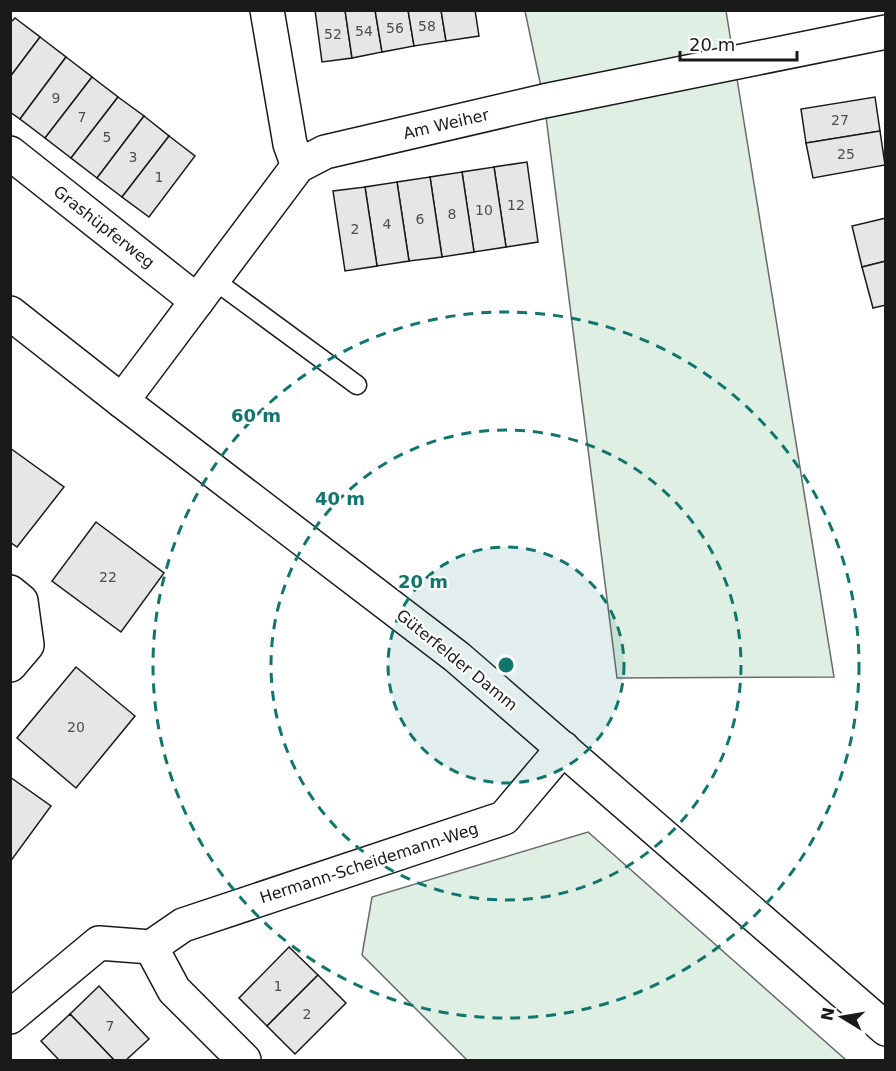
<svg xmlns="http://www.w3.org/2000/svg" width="896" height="1071" font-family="'DejaVu Sans',sans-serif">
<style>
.green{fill:#e0efe3;stroke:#6a6a6a;stroke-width:1.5}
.building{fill:#e6e6e6;stroke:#1a1a1a;stroke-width:1.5}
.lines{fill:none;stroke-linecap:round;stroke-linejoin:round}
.service-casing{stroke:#1a1a1a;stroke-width:21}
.minor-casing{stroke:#1a1a1a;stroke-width:36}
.tertiary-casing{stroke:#1a1a1a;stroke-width:36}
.service{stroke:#fff;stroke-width:18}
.minor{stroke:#fff;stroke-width:33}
.tertiary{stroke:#fff;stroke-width:33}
.ring{fill:none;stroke:#0f766e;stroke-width:3;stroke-dasharray:10 8}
.labels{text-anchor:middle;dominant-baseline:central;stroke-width:4.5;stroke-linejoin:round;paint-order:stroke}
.number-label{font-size:14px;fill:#4d4d4d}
.street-label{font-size:16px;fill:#1a1a1a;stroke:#fff}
.centre{fill:#0f766e;stroke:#fff;stroke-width:3}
.ring-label{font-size:18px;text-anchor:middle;font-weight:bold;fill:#0f766e;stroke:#fff;stroke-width:4.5;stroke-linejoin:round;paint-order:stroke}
</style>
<rect width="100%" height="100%" fill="#fff"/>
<g class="green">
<path d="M525 11H726L834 677 617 678 544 101Z"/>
<path d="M588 832 846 1060H467L362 955 372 897Z"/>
</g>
<g class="building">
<path d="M315 10H345L352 58 322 62Z"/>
<path d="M345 10H375L382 52 352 58Z"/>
<path d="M375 10H408L414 46 382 52Z"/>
<path d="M408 10H441L446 41 414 46Z"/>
<path d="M441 10H475L479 36 446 41Z"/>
<path d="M15 18 40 37 10 77V23Z"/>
<path d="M40 37 66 57 20 119 10 112V77Z"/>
<path d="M66 57 92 77 45 138 20 119Z"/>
<path d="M92 77 118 97 71 158 45 138Z"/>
<path d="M118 97 144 116 97 178 71 158Z"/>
<path d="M875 97 880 131 806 143 801 109Z"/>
<path d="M144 116 169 136 122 197 97 178Z"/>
<path d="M880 131 885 165 813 178 806 143Z"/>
<path d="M169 136 195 156 149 217 122 197Z"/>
<path d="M527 162 538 242 506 247 494 167Z"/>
<path d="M494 167 506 247 474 252 462 172Z"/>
<path d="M462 172 474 252 442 257 430 177Z"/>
<path d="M430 177 442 257 409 261 397 182Z"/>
<path d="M397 182 409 261 377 266 365 187Z"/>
<path d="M365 187 377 266 345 271 333 191Z"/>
<path d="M886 218V261L862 267 852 226Z"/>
<path d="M886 261V305L873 308 862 267Z"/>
<path d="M10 448 64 487 17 547 10 542Z"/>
<path d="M96 522 164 573 121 632 52 581Z"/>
<path d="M76 667 135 716 76 788 17 738Z"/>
<path d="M10 777 51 806 10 862Z"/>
<path d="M289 947 318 975 267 1026 239 998Z"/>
<path d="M318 975 346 1003 295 1054 267 1026Z"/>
<path d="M99 986 149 1039 126 1060H114L70 1014Z"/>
<path d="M70 1014 114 1060H59L41 1041Z"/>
</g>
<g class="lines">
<defs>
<path id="service" d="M214 280 357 385"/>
<g id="minor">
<path d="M267 10 290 144 298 166"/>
<path d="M10 153 197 301"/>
<path d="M122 401 298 166 325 152 544 101 886 32"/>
<path d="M10 592 21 601 27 645 10 665"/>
<path d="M10 1017 99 943 151 947"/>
<path d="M244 1060 174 990 151 947 183 925 504 818 563 748"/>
</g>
<path id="tertiary" d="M10 313 122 401 457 657 886 1029"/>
</defs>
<use href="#service" class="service-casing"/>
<use href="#minor" class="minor-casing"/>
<use href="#tertiary" class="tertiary-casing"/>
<use href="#service" class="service"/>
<use href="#minor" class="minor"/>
<use href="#tertiary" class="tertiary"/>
</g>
<circle cx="506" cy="665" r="118" fill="#0f766e" fill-opacity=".12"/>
<g class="ring">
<circle cx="506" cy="665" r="118"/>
<circle cx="506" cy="665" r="235"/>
<circle cx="506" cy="665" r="353"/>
</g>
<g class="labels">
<g class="number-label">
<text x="427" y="26">58</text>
<text x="395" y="28">56</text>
<text x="364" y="31">54</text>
<text x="333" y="34">52</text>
<text x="56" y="98">9</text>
<text x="82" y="117">7</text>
<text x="840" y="120">27</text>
<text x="107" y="137">5</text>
<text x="846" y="154">25</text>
<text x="133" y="157">3</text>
<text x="159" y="177">1</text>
<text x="516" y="205">12</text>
<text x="484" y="210">10</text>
<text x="452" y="214">8</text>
<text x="420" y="219">6</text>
<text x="387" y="224">4</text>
<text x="355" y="229">2</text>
<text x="108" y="577">22</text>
<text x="76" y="727">20</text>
<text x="278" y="986">1</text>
<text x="307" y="1014">2</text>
<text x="110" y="1026">7</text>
</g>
<g class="street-label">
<text transform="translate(446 124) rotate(-13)">Am Weiher</text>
<text transform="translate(104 227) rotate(38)">Grashüpferweg</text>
<text transform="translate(457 660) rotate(39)">Güterfelder Damm</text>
<text transform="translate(369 863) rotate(-18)">Hermann-Scheidemann-Weg</text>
</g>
</g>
<circle cx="506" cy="665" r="9" class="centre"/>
<g class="ring-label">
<text x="256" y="422">60 m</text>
<text x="340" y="505">40 m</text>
<text x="423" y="588">20 m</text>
</g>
<rect width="896" height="1071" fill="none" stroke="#1a1a1a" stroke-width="24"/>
<g transform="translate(842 1017) rotate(281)" stroke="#ffffff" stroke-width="4.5" paint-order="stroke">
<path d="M0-4.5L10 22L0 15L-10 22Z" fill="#1a1a1a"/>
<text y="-9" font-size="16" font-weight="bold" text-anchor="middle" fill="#1a1a1a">N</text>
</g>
<path d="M680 51v9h117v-9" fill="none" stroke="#1a1a1a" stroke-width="3"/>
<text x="689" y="51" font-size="18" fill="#1a1a1a" stroke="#ffffff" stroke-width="4.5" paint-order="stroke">20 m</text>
</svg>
